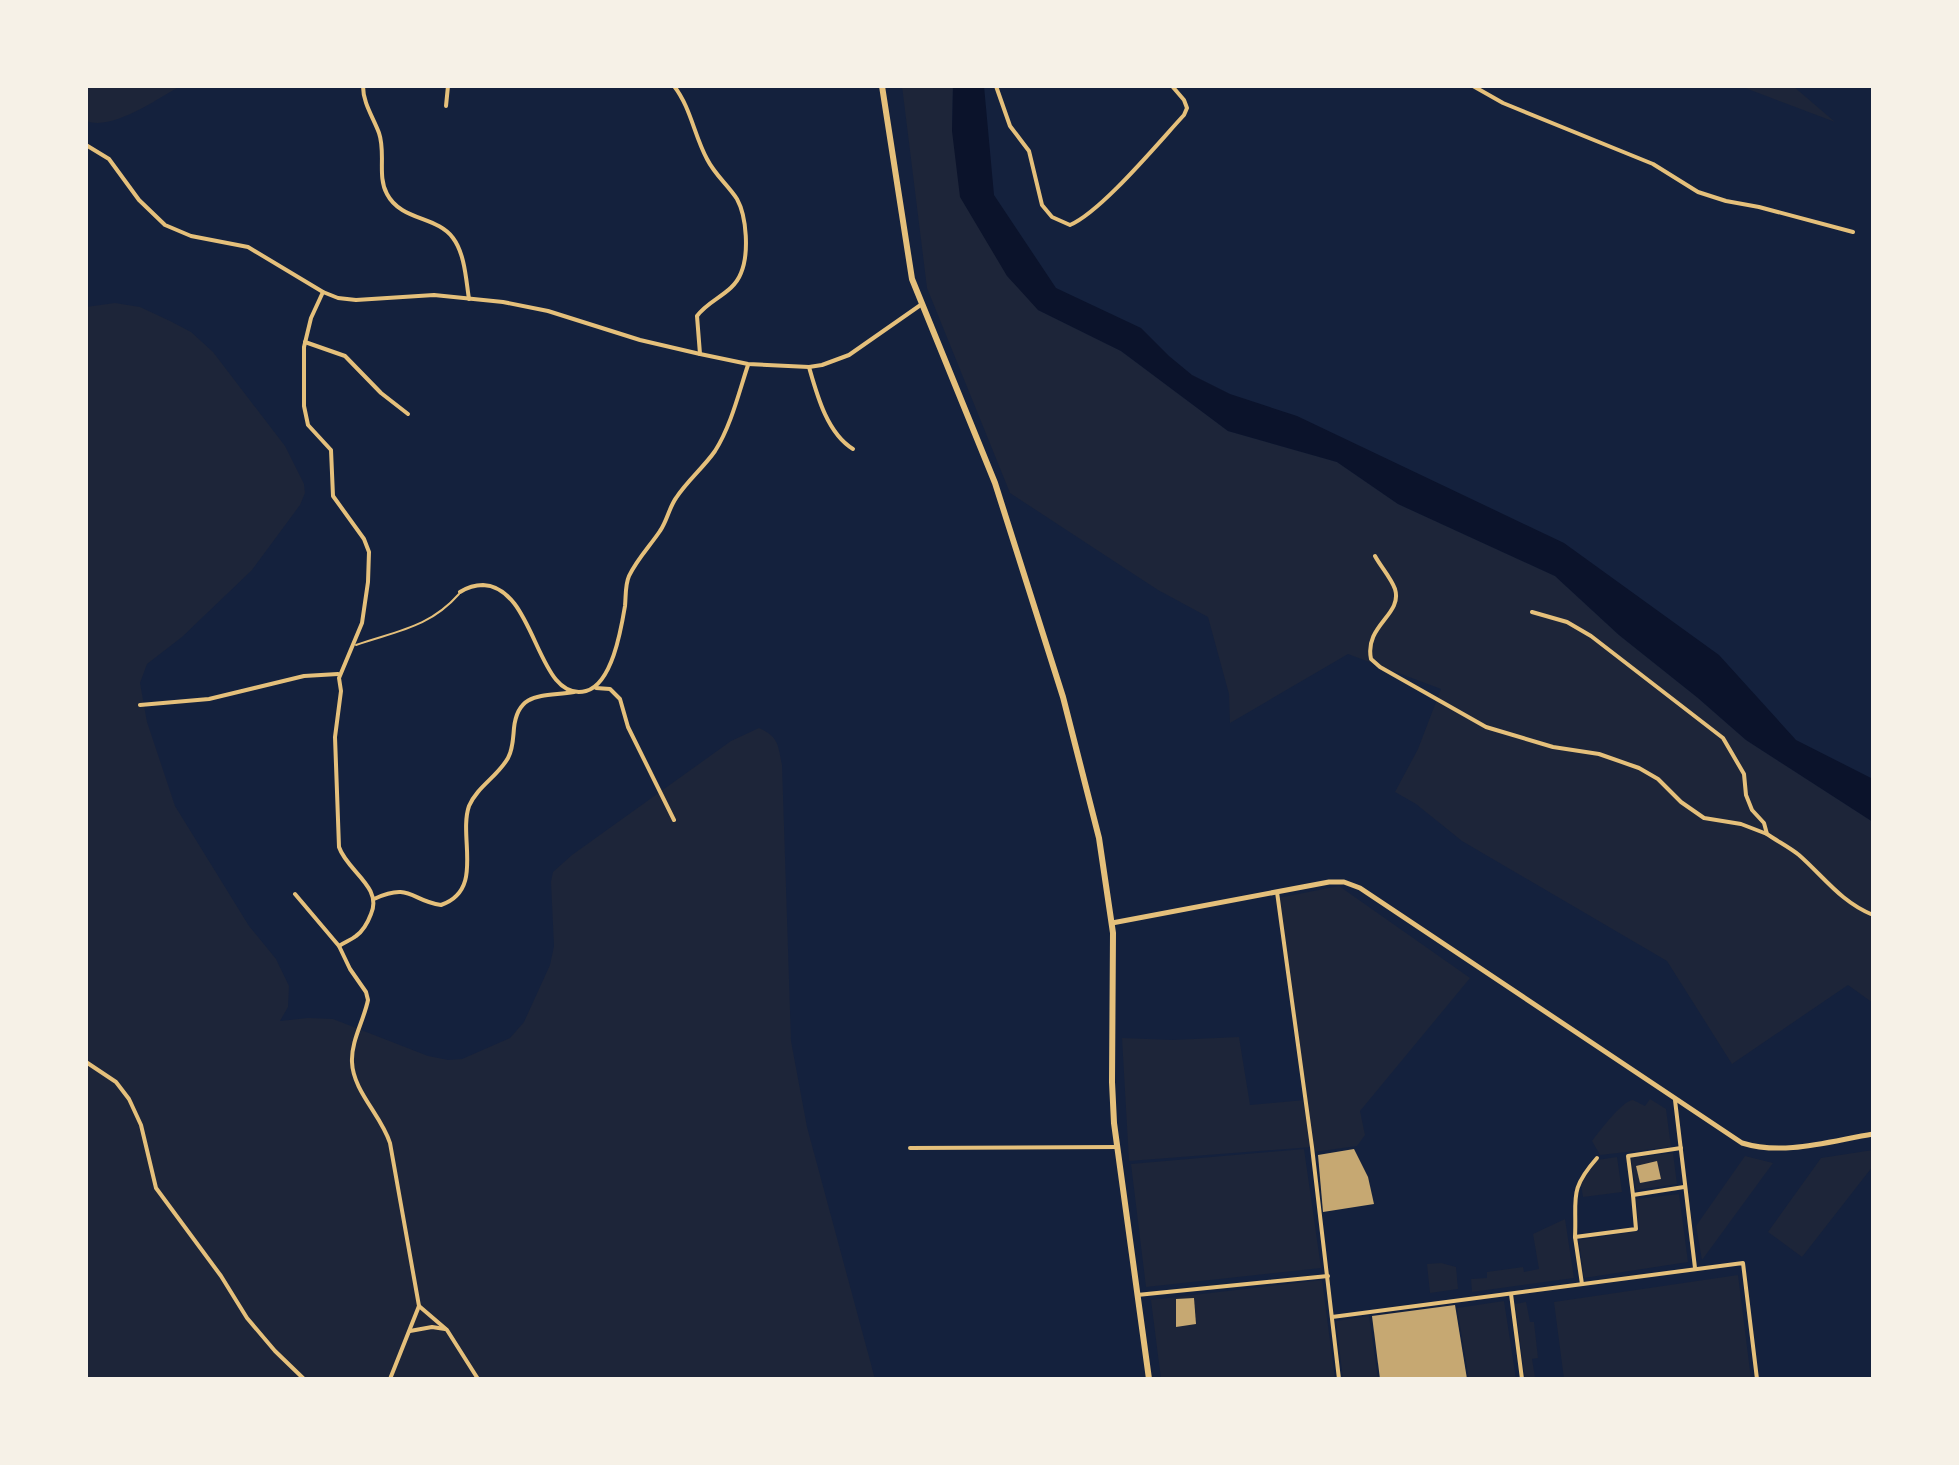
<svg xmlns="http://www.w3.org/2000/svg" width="1959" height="1465" font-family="'Work Sans',sans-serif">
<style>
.green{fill:#1d2539}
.water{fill:#0b132b}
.building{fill:#c6a872}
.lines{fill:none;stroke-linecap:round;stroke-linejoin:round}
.service{stroke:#e5c07b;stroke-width:2}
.minor{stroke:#e5c07b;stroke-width:4}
.tertiary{stroke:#e5c07b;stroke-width:5}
.secondary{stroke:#e5c07b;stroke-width:6}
</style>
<rect width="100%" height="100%" fill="#14213d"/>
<g class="green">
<path d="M86 86H181C156 99 113 131 86 121Z"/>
<path d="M902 86H953L952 131 1038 310 1121 351 1228 431 1337 462 1398 504 1555 576 1619 635 1698 698 1746 740 1873 822V1003L1848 985 1732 1064 1667 961 1462 841 1416 804 1395 792 1418 749 1441 689 1348 654 1230 723 1229 694 1208 617 1158 590 1010 493 927 288Z"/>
<path d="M1740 86H1793L1835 122Z"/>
<path d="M115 303 140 307 170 321 191 332 213 352 285 446 304 484 305 493 300 505 252 570 182 637 147 664 140 683 147 722 175 806 249 926 276 959 289 986 288 1007 280 1021 308 1018 333 1019 428 1056 448 1060 462 1059 510 1038 524 1022 550 965 554 946 551 882 553 872 572 855 731 741 759 728C779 737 778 745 782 765L791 1041 807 1127 875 1379H86V307Z"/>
<path d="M1339 886 1470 978 1360 1111 1365 1135 1357 1146 1314 1152 1278 898Z"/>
<path d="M1239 1037 1250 1105 1305 1100 1312 1147 1129 1161 1122 1038 1172 1040Z"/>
<path d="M1650 1099 1666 1109 1671 1147 1600 1155 1592 1141C1598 1133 1623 1100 1633 1100 1635 1101 1643 1105 1645 1106Z"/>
<path d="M1304 1149 1321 1268 1146 1287 1131 1164Z"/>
<path d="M1873 1150V1166L1802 1257 1768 1232 1821 1158Z"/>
<path d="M1673 1153 1677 1184 1636 1190 1631 1158Z"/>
<path d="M1745 1156 1773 1163 1702 1260 1696 1226Z"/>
<path d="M1617 1157 1622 1192 1583 1197 1581 1184 1597 1160Z"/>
<path d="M1679 1194 1688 1262 1584 1278 1579 1240 1639 1231 1636 1199Z"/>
<path d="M1565 1219 1574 1278 1472 1292 1471 1279 1487 1278V1272L1523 1267 1524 1272 1539 1269 1533 1234Z"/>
<path d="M1441 1263 1456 1267 1458 1289 1430 1293 1427 1264Z"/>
<path d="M1738 1275 1751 1379H1564L1554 1302Z"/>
<path d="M1322 1280 1335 1379H1161L1151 1300Z"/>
<path d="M1504 1301 1516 1379H1469L1457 1308Z"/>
<path d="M1526 1302 1530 1322H1534L1538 1358 1532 1359 1535 1377 1525 1378 1515 1304Z"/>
<path d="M1369 1316 1378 1379H1343L1336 1321Z"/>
</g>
<path class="water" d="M953 86H984L994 195 1056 288 1141 328 1169 356 1192 375 1230 394 1297 416 1564 543 1719 655 1796 740 1873 779V822L1746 740 1698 698 1619 635 1555 576 1398 504 1337 462 1228 431 1121 351 1038 310 1007 276 960 197 952 131Z"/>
<g class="building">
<path d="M1354 1149 1368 1177 1374 1204 1323 1212 1318 1155Z"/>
<path d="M1657 1161 1661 1179 1640 1183 1636 1166Z"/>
<path d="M1194 1298 1196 1324 1176 1327V1299Z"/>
<path d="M1455 1305 1467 1379H1380L1372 1316Z"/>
</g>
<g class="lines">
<path class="service" d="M356 645C396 631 429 628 459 594"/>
<g class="minor">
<path d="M363 86C363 103 373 117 379 133 386 153 377 176 387 194 401 221 437 216 453 238 465 254 466 280 469 299"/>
<path d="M674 86C691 108 694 135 707 159 715 175 728 185 737 199 747 217 749 254 741 273 733 294 709 299 697 316L700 354"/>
<path d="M996 86 1010 126 1029 151 1042 205 1052 217 1070 225C1102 211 1158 143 1184 115L1187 108 1184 100 1172 86"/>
<path d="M1473 86 1503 103 1653 164 1698 192 1726 201 1759 207 1853 232"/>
<path d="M446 106 448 86"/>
<path d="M86 145 109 159 139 200 165 225 191 236 248 247 323 292 338 298 356 300 434 295 503 302 548 311 640 340 700 354 748 364 809 367 822 365 849 355 922 304"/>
<path d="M323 292 311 318 304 347V406L308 425 331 450 333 496 364 539 369 552 368 582 362 623 339 678 341 691 335 737 339 847C347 871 383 887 371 914 368 922 363 931 356 936 351 940 345 942 339 946"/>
<path d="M305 342 345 356 381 393 408 414"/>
<path d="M809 367C817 395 827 433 853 449"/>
<path d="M1375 556C1381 567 1391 578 1395 589 1403 615 1364 625 1371 659L1380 667 1486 727 1553 747 1599 754 1639 768 1658 779 1681 802 1704 818 1741 824 1767 834"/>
<path d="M460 592C468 587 474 585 483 585 537 587 536 704 586 691 612 684 621 630 625 606 626 596 625 585 629 576 637 559 650 546 660 531 667 521 669 508 676 498 687 481 704 467 715 451 731 426 739 392 748 365"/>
<path d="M1532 612 1567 622 1591 636 1723 738 1744 774 1746 795 1752 810 1764 823 1767 834C1777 841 1789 847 1799 855 1824 877 1841 902 1873 915"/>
<path d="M596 688 610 689 620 699 628 727 674 820"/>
<path d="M140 705 209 699 304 676 338 674"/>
<path d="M1277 892 1312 1147 1339 1379"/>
<path d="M295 894 339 946 350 969 366 992 368 1000C364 1020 351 1041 352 1062 353 1091 381 1115 390 1143L419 1306 390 1379"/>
<path d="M374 899C411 882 411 901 441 905 485 890 458 838 469 806 477 787 498 776 508 758 513 749 513 739 514 728 518 691 543 697 574 692"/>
<path d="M86 1062 116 1082 129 1099 141 1125 156 1188 221 1276 247 1318 275 1351 304 1379"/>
<path d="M1675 1100 1695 1268"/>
<path d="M910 1148 1117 1147"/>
<path d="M1681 1148 1628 1156 1633 1195 1684 1187"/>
<path d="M1575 1237C1577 1198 1568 1191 1597 1158"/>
<path d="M1582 1284 1575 1237 1636 1229 1633 1195"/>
<path d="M1511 1294 1522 1379"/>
<path d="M1137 1295 1328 1276"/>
<path d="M419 1306 447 1330 478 1379"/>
<path d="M1332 1317 1743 1263 1757 1379"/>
<path d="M410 1331 432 1327 445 1329"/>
</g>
<path class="tertiary" d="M1112 923 1329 882H1344L1360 888 1742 1143C1784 1156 1830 1141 1873 1134"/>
<path class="secondary" d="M882 86 912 279 995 483 1063 697 1099 838 1113 933 1112 1082 1114 1123 1149 1379"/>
</g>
<rect width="1959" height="1465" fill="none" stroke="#f6f1e7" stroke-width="176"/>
</svg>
